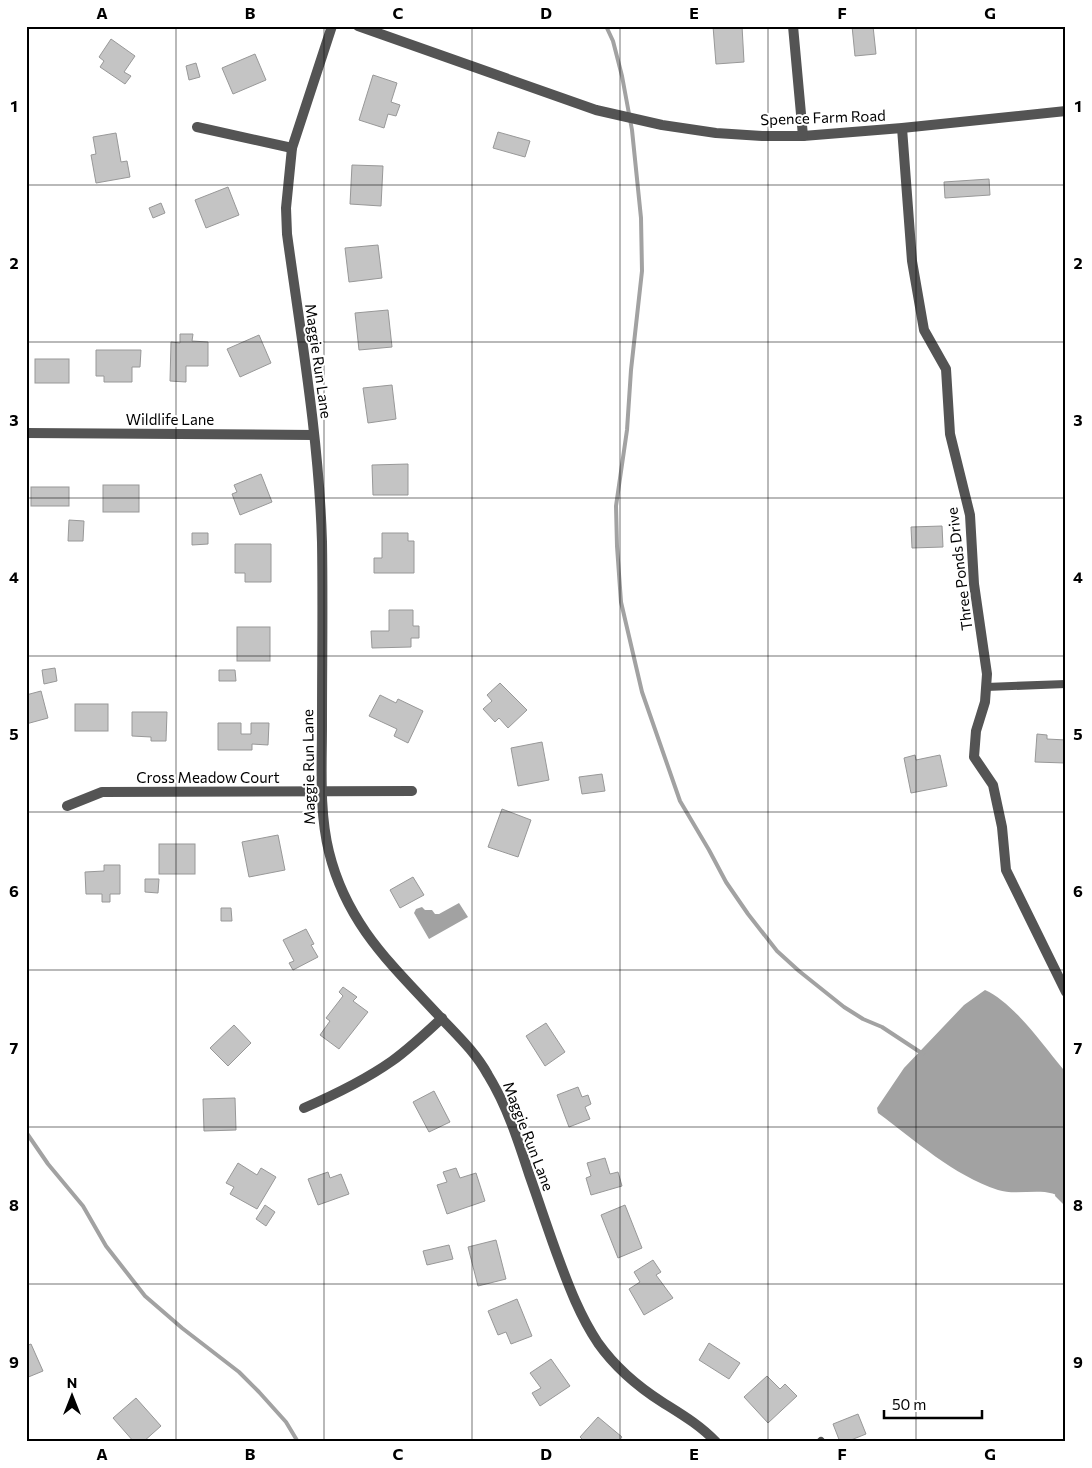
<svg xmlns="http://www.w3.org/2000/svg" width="1092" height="1468" font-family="Commissioner,sans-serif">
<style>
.water{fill:#a2a2a2}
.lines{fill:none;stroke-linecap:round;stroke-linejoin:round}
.stream{stroke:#a2a2a2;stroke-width:4}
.building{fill:#c4c4c4;stroke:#989898}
.service{stroke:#545454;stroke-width:8}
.minor{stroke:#545454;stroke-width:10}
.grid{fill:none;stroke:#000;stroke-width:1;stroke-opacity:0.55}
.labels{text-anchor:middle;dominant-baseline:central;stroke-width:4;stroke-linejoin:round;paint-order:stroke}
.street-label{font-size:15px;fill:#000;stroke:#fff}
.neatline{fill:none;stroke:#000;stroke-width:2}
.grid-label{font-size:16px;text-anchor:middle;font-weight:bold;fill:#000}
</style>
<rect width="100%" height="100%" fill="#fff"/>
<g class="water">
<path d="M459 903 468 917 429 939 414 913 416 909 422 907 425 910H432L435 914H439Z"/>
<path d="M985 990C1014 1003 1042 1044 1063 1069L1066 1078V1201C1049 1184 1019 1197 998 1190 953 1175 916 1141 878 1113L877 1108 904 1068 964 1005Z"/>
</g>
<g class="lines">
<g class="stream">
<path d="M606 26 613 41 622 76 632 130 641 218 642 271 631 370 627 430 616 506 617 546 621 602 642 692 680 801 709 850 726 882 748 914 777 951 799 971 844 1007 863 1019 882 1027 923 1054"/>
<path d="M26 1132 48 1164 83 1206 106 1246 145 1296 182 1328 239 1372 259 1392 286 1422 298 1442"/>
<path d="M1057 1195 1066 1204"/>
</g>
</g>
<g class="building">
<path d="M713 26H742L744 62 716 64Z"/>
<path d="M852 26H873L876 54 855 56Z"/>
<path d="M111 39 135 56 124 72 131 76 125 84 100 67 104 61 99 57Z"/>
<path d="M255 54 266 80 233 94 222 68Z"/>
<path d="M196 63 200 77 189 80 186 66Z"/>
<path d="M373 75 397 83 391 102 400 105 396 116 388 114 384 128 359 120Z"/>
<path d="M498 132 530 141 525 157 493 148Z"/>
<path d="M116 133 121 162 127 161 130 177 96 183 91 155 96 154 93 137Z"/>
<path d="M352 165 383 166 381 206 350 204Z"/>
<path d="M989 179 990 195 945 198 944 182Z"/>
<path d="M228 187 239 215 206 228 195 200Z"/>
<path d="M161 203 165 213 153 218 149 208Z"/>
<path d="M378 245 382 278 349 282 345 248Z"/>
<path d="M388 310 392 347 359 350 355 313Z"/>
<path d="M180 334H193L192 341 208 342V366H186V382L170 381 171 342 180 343Z"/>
<path d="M259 335 271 363 240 377 227 349Z"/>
<path d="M96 350H141L140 367H132V382H104V376H96Z"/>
<rect x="35" y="359" width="34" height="24"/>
<path d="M392 385 396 419 368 423 363 388Z"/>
<path d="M408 464V495H373L372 465Z"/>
<path d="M261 474 272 502 240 515 232 494 237 492 234 485Z"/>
<rect x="103" y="485" width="36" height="27"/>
<rect x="31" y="487" width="38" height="19"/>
<path d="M69 520 84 521 83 541H68Z"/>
<path d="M942 526 943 547 912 548 911 527Z"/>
<path d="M192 533H208V544L192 545Z"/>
<path d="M382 533H408V541H414V573H374V558H382Z"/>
<path d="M235 544H271V582H245V573H235Z"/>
<path d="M389 610H413V626H419V638H411V647L372 648 371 631H389Z"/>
<rect x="237" y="627" width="33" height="34"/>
<path d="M55 668 57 681 44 684 42 670Z"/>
<path d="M219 670H235L236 681H219Z"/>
<path d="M500 683 527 710 508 728 499 718 495 722 483 709 492 701 487 695Z"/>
<path d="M41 691 48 718 26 724V695Z"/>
<path d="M380 695 396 703 398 699 423 711 408 743 394 736 397 729 369 716Z"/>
<rect x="75" y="704" width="33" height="27"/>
<path d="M132 712H167L166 741H151V737L132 736Z"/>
<path d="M218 723H241V734H251V723H269L268 745 252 744V750H218Z"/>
<path d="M1037 734 1047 735V739L1066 740 1065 763 1035 762Z"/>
<path d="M542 742 549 780 518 786 511 748Z"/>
<path d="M915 755 916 760 940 755 947 786 911 793 904 758Z"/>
<path d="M602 774 605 791 582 794 579 777Z"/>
<path d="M502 809 531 820 518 857 488 847Z"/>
<path d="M278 835 285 870 249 877 242 842Z"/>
<rect x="159" y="844" width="36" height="30"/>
<path d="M104 865H120V894H110V902H102V894H86L85 872 104 871Z"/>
<path d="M413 877 424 895 400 908 390 890Z"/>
<path d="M145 879H159L158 893 145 892Z"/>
<path d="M221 908H231L232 921H221Z"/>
<path d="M306 929 314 944 311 945 318 957 293 970 289 963 294 961 283 940Z"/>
<path d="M343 987 357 997 353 1001 368 1012 339 1049 320 1035 330 1021 326 1018 343 996 339 992Z"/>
<path d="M546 1023 565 1052 545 1066 526 1036Z"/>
<path d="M234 1025 251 1043 228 1066 210 1048Z"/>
<path d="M578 1087 582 1097 588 1095 591 1104 585 1107 590 1119 569 1127 557 1095Z"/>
<path d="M434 1091 450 1122 429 1132 413 1102Z"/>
<path d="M235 1098 236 1130 204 1131 203 1099Z"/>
<path d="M605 1158 610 1174 618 1172 622 1186 591 1195 586 1178 591 1176 587 1163Z"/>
<path d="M238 1163 257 1175 261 1168 276 1177 257 1209 230 1194 234 1187 226 1183Z"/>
<path d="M456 1168 460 1178 476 1173 485 1201 447 1214 437 1185 447 1182 443 1172Z"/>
<path d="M328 1172 330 1178 341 1174 349 1194 318 1205 308 1179Z"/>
<path d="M265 1205 275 1212 266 1226 256 1219Z"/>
<path d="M625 1205 642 1248 618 1258 601 1215Z"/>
<path d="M496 1240 506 1279 478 1286 468 1247Z"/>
<path d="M449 1245 453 1259 427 1265 423 1251Z"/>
<path d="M653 1260 661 1272 656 1275 673 1298 644 1315 629 1289 640 1282 634 1272Z"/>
<path d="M517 1299 532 1336 511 1344 506 1332 498 1335 488 1311Z"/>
<path d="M709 1343 740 1363 729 1379 699 1360Z"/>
<path d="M31 1344 43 1371 26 1378V1346Z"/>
<path d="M551 1359 570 1386 540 1406 532 1393 541 1388 530 1373Z"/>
<path d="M767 1376 780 1389 785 1384 797 1396 768 1423 744 1397Z"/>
<path d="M136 1398 161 1426 143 1442H134L113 1418Z"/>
<path d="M858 1414 866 1434 846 1442H840L833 1424Z"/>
<path d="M598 1417 622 1437 618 1442H585L580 1437Z"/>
</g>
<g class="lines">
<g class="service">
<path d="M986 687 1066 684"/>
<path d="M820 1442 821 1441"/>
</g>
<g class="minor">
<path d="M332 26 292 148 286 208 287 234C301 336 319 439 322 542 323 603 322 664 322 725 322 768 319 811 329 852 347 925 392 965 441 1018 458 1036 476 1053 488 1075 507 1106 518 1140 529 1174 539 1202 548 1230 558 1257 569 1287 580 1316 598 1343 615 1367 637 1386 662 1402 681 1414 700 1425 716 1442"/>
<path d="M358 26 596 110 662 125 716 133 762 136H803L902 128 1066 111"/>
<path d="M793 26 803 136"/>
<path d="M197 127 292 148"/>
<path d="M902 128 912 261 924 330 946 369 950 434 970 515 974 584 987 674 985 702 976 731 974 757 993 785 1002 827 1006 870 1066 992"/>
<path d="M26 433 314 435"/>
<path d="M67 806 102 792 412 791"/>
<path d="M304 1108C334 1095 365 1080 392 1061 410 1048 426 1033 442 1018"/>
</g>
</g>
<path class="grid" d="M176 26V1442M324 26V1442M472 26V1442M620 26V1442M768 26V1442M916 26V1442M26 185H1066M26 342H1066M26 498H1066M26 656H1066M26 812H1066M26 970H1066M26 1127H1066M26 1284H1066"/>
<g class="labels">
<g class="street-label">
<text transform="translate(823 117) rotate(-2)">Spence Farm Road</text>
<text transform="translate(319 361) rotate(82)">Maggie Run Lane</text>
<text x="170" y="419">Wildlife Lane</text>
<text transform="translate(959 569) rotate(-97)">Three Ponds Drive</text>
<text transform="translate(308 767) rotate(-91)">Maggie Run Lane</text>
<text x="208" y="777">Cross Meadow Court</text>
<text transform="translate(529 1136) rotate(69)">Maggie Run Lane</text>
</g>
</g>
<rect width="1092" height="1468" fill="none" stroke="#ffffff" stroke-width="55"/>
<g transform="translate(72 1396)" stroke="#ffffff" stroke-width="4" paint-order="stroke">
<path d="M0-4L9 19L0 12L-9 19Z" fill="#000000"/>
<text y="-8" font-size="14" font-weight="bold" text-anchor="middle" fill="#000000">N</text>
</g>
<path d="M884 1410v8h98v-8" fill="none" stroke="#000000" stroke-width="2.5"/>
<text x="892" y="1410" font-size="15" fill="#000000" stroke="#ffffff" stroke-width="4" paint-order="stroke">50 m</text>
<rect x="28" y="28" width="1036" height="1412" class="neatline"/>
<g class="grid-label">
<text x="102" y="19">A</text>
<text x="250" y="19">B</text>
<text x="398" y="19">C</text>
<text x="546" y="19">D</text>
<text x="694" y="19">E</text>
<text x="842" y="19">F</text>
<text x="990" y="19">G</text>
<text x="14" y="112">1</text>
<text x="1078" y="112">1</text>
<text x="14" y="269">2</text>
<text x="1078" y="269">2</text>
<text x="14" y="426">3</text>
<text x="1078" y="426">3</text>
<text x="14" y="583">4</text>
<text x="1078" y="583">4</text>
<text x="14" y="740">5</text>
<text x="1078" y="740">5</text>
<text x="14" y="897">6</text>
<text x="1078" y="897">6</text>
<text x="14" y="1054">7</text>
<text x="1078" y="1054">7</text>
<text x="14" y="1211">8</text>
<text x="1078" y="1211">8</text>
<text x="14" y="1368">9</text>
<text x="1078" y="1368">9</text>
<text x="102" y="1460">A</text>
<text x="250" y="1460">B</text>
<text x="398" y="1460">C</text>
<text x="546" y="1460">D</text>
<text x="694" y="1460">E</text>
<text x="842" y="1460">F</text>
<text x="990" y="1460">G</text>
</g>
</svg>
